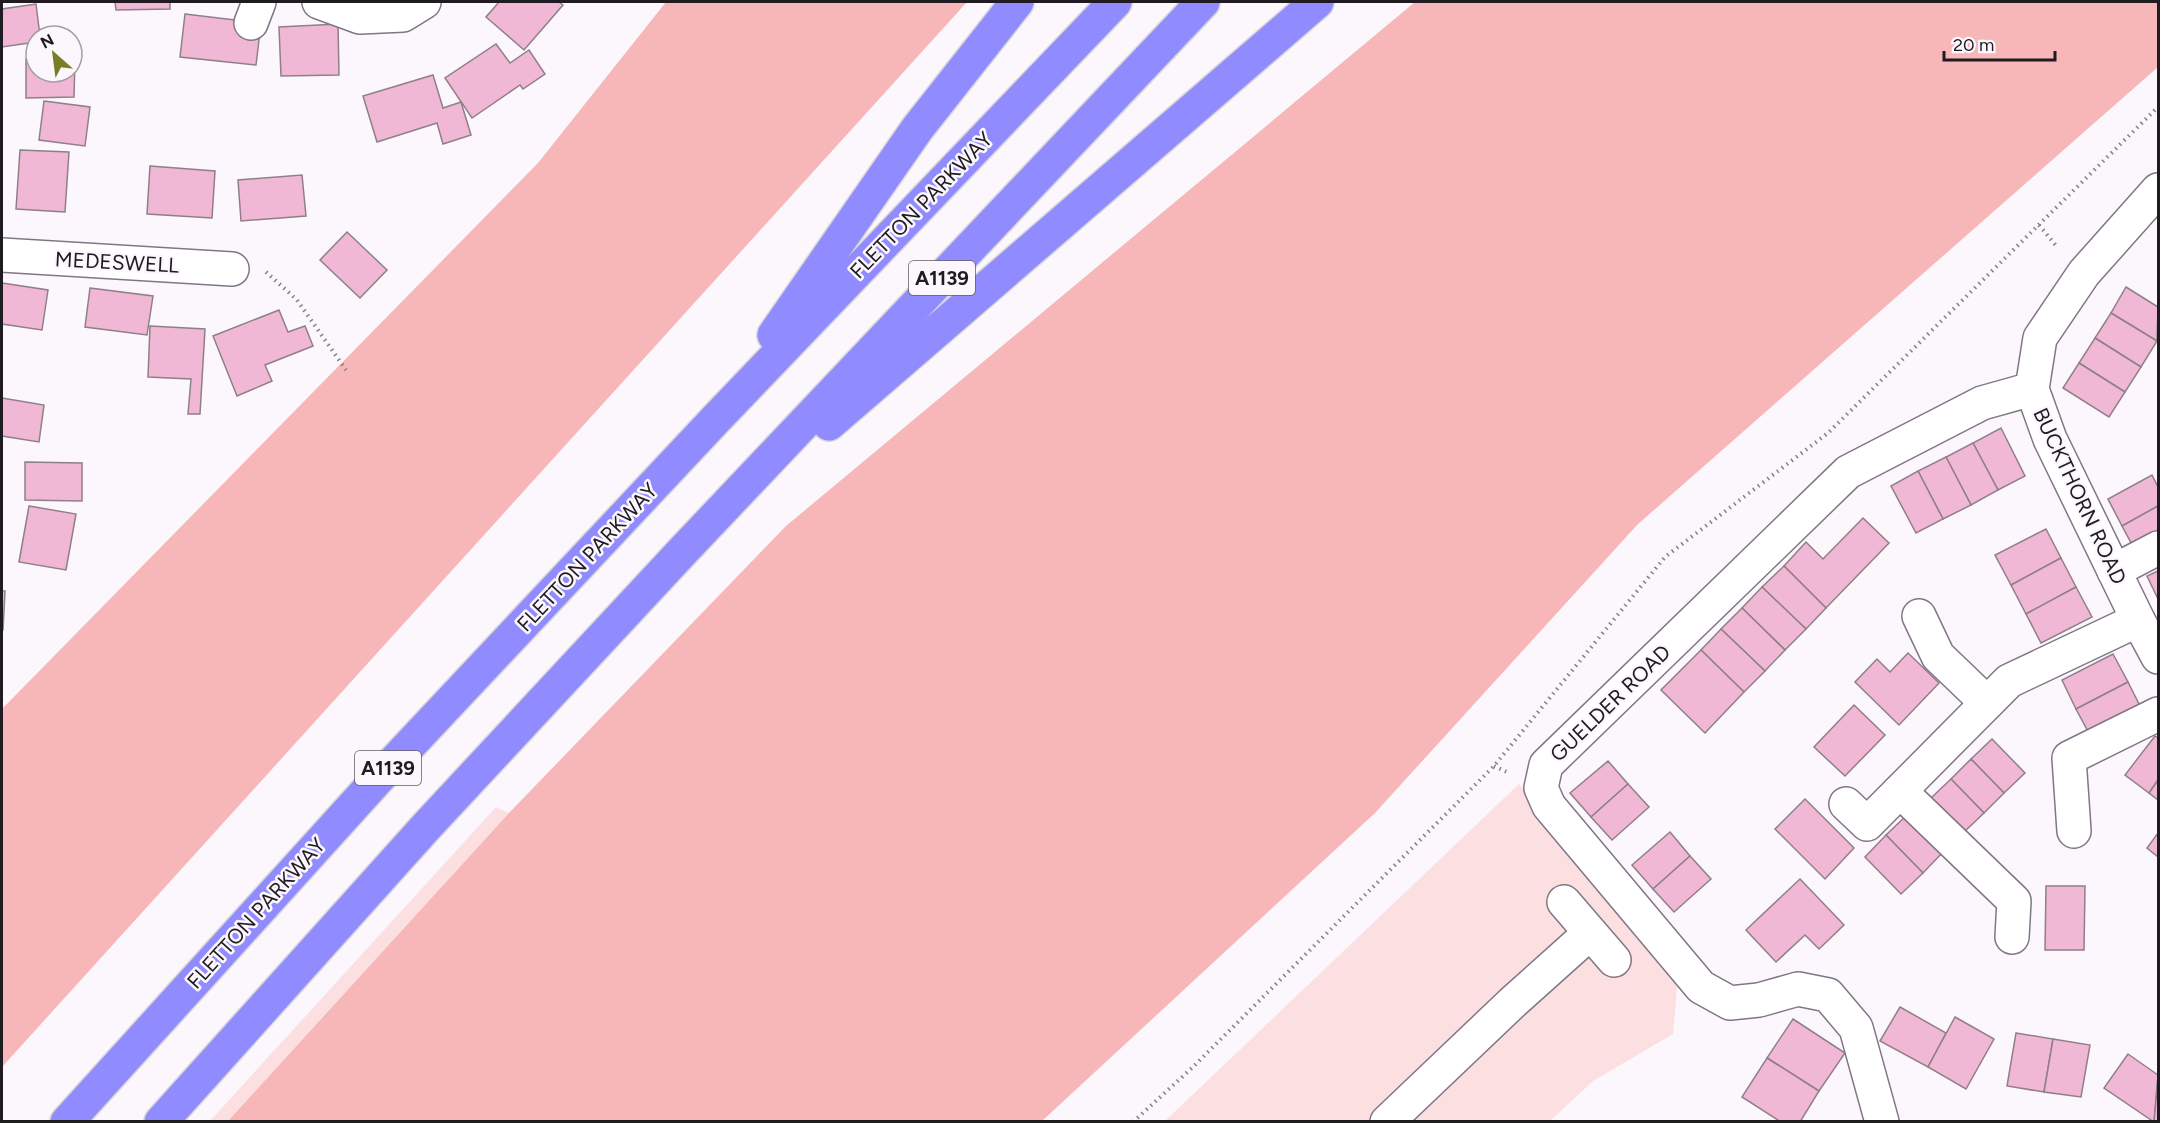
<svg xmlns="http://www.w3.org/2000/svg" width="2160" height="1123" font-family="Figtree,sans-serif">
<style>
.green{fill:#fce0e1}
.forest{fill:#f7b6b7}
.building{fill:#f1b8d6;stroke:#907f88;stroke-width:1.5}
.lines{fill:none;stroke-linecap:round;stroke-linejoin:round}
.minor-casing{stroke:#807685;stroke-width:36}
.highway-casing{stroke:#d7d6d7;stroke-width:36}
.path{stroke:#858187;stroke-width:4;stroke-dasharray:1.5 4.5;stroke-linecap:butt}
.minor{stroke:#fff;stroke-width:33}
.highway{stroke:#908bfe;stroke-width:33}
.labels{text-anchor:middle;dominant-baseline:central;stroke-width:5;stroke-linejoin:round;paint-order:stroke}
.shield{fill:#fbf7fd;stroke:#615d63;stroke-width:1.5}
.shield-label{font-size:20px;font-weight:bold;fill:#1f1b21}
.street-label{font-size:21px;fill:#1f1b21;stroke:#fbf7fd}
</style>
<rect width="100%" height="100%" fill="#fbf7fd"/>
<g class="green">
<path d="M1519 784 1678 977 1673 1034 1593 1081 1550 1121 1164 1122Z"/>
<path d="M496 807 509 813 228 1121 209 1122Z"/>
</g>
<g class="forest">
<path d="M666 2H967L2 1067V709L538 163Z"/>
<path d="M1415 2H2158V67L1637 525 1375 813 1042 1121H228L509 813 786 526Z"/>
</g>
<g class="building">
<path d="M115 2H170V9L116 10Z"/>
<path d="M499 2H559L563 5 524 50 486 17Z"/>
<path d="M36 4 40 36H36V42L2 47V9Z"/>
<path d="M185 14 261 23 256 65 180 57Z"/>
<path d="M338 24 339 75 281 76 279 27Z"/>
<path d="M496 44 510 63 529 50 545 74 523 89 520 85 472 118 445 78Z"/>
<path d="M26 59H36V72H72V59H75L74 97 26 98Z"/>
<path d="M433 75 443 108 461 102 471 135 443 144 437 123 377 142 363 96Z"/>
<path d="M44 101 90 107 85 146 39 140Z"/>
<path d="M20 150 69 152 65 212 16 209Z"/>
<path d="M150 166 215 171 212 218 147 214Z"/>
<path d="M302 175 306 216 241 221 238 180Z"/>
<path d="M347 232 387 270 360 298 320 260Z"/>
<path d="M2 283 48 290 42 330 2 324Z"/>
<path d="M2126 287 2158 307 2157 341 2111 313Z"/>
<path d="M90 288 153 296 147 335 85 327Z"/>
<path d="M279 310 288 332 305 326 313 346 265 365 272 381 237 396 213 336Z"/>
<path d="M2111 313 2157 341 2141 367 2095 338Z"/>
<path d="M150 326 205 329 200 414H188L191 379 148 377Z"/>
<path d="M2095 338 2141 367 2125 392 2079 363Z"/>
<path d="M2079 363 2125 392 2109 417 2063 388Z"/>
<path d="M2 398 44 405 39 442 2 436Z"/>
<path d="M2001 428 2025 476 1998 490 1973 443Z"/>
<path d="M1973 443 1998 490 1971 505 1946 457Z"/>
<path d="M1946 457 1971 505 1943 519 1918 471Z"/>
<path d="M25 462 82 463V501L25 500Z"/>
<path d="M1918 471 1943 519 1916 533 1891 486Z"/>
<path d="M2152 475 2158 487V506L2122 526 2108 499Z"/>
<path d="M29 506 76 514 66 570 19 562Z"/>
<path d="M2158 506V540L2136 552 2122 526Z"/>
<path d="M1863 518 1889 543 1826 608 1784 566 1806 542 1823 559Z"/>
<path d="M2046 529 2061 558 2011 585 1995 555Z"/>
<path d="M2061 558 2076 587 2026 614 2011 585Z"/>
<path d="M1784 566 1826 608 1806 629 1762 587Z"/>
<path d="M2158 571V599L2147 576Z"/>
<path d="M1762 587 1806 629 1785 650 1742 608Z"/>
<path d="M2076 587 2092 617 2041 643 2026 614Z"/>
<path d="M2 591H5L3 630H2Z"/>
<path d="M1742 608 1785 650 1765 671 1721 629Z"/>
<path d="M1721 629 1765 671 1744 692 1701 650Z"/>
<path d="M1701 650 1744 692 1705 733 1661 690Z"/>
<path d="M1908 653 1939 683 1899 725 1855 682 1877 659 1890 672Z"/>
<path d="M2113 654 2128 682 2076 709 2062 680Z"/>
<path d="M2128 682 2142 710 2091 737 2076 709Z"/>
<path d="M1854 705 1885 735 1845 776 1814 747Z"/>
<path d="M2155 736 2158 738V780L2149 793 2125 775Z"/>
<path d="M1992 739 2025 773 2004 793 1971 759Z"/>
<path d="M1971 759 2004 793 1984 813 1951 779Z"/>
<path d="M1608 761 1628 784 1591 817 1570 793Z"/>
<path d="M1951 779 1984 813 1964 832 1931 798Z"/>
<path d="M2158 780V800L2149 793Z"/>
<path d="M1628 784 1649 807 1612 840 1591 817Z"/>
<path d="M1805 799 1854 848 1825 879 1775 829Z"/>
<path d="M1908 814 1944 851 1923 873 1886 835Z"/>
<path d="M1670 832 1690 856 1653 889 1632 865Z"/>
<path d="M2158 833V857L2147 848Z"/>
<path d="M1886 835 1923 873 1901 894 1865 857Z"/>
<path d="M1690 856 1711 879 1674 912 1653 889Z"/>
<path d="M1800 879 1844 925 1819 949 1805 935 1776 962 1746 930Z"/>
<path d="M2046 886H2085L2084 950H2045Z"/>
<path d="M1900 1007 1946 1033 1928 1067 1880 1041Z"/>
<path d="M1955 1017 1994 1039 1966 1089 1928 1067Z"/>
<path d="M1793 1019 1845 1053 1819 1091 1767 1058Z"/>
<path d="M2016 1033 2053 1039 2044 1092 2007 1086Z"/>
<path d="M2053 1039 2090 1045 2081 1097 2044 1092Z"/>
<path d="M2128 1054 2158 1075 2154 1122 2104 1088Z"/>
<path d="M1767 1058 1819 1091 1800 1122H1781L1742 1097Z"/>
<path d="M2158 1078V1122H2154Z"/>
</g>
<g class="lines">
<defs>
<g id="minor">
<path d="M319 2 360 17 403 15 424 2"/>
<path d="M251 23 259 2"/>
<path d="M2158 190 2084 273 2040 338 2032 389 2050 439 2138 620 2158 657"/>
<path d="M2 255 232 269"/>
<path d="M2114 571 2158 548"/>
<path d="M1919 616 1938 656 1987 703"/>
<path d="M1900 791 2014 901 2012 937"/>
<path d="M1846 804 1867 824 2009 681 2138 620"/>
<path d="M2074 831 2069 758 2158 714"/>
<path d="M1564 902 1614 960"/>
<path d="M1387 1122 1513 1002 1590 933"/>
<path d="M1882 1122 1856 1028 1828 995 1798 989 1759 1000 1730 1003 1701 987 1549 806 1541 788 1546 765 1848 472 1982 403 2032 389"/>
</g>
<g id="highway">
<path d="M774 335 917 129 1017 2"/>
<path d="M829 424 1317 2"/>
<path d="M67 1122 375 782 715 420 1115 2"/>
<path d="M161 1122 425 828 680 554 1203 2"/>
</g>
</defs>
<use href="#minor" class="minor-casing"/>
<use href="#highway" class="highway-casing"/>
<g class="path">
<path d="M2039 225 2058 248"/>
<path d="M266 272 297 300 346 370"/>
<path d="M1494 766 1507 772"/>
<path d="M1133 1122 1193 1067 1494 766 1665 557 1828 433 2158 107"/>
</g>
<use href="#minor" class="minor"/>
<use href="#highway" class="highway"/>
</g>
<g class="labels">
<g class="shield">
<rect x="909" y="261" width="66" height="34" rx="4.5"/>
<rect x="355" y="751" width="66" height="34" rx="4.5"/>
</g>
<g class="shield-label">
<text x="942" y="278">A1139</text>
<text x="388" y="768">A1139</text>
</g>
<g class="street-label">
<text transform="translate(921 205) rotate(-46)">FLETTON PARKWAY</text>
<text transform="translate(117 262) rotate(3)">MEDESWELL</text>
<text transform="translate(2080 496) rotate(65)">BUCKTHORN ROAD</text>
<text transform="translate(587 557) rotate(-47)">FLETTON PARKWAY</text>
<text transform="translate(1610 703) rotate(-44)">GUELDER ROAD</text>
<text transform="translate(256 913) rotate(-48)">FLETTON PARKWAY</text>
</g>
</g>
<rect width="2160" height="1123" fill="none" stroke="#1f1b21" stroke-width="6"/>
<g transform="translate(54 54) rotate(332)"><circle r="28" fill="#fbf7fd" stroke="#a39fa5" stroke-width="1.5"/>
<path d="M0-4.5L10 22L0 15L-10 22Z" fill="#7a7d26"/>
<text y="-9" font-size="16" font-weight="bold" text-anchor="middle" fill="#1f1b21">N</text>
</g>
<path d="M1944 51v9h111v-9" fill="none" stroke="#1f1b21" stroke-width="3"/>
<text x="1953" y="51" font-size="18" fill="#1f1b21" stroke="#fbf7fd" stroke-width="4.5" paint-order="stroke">20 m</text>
</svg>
